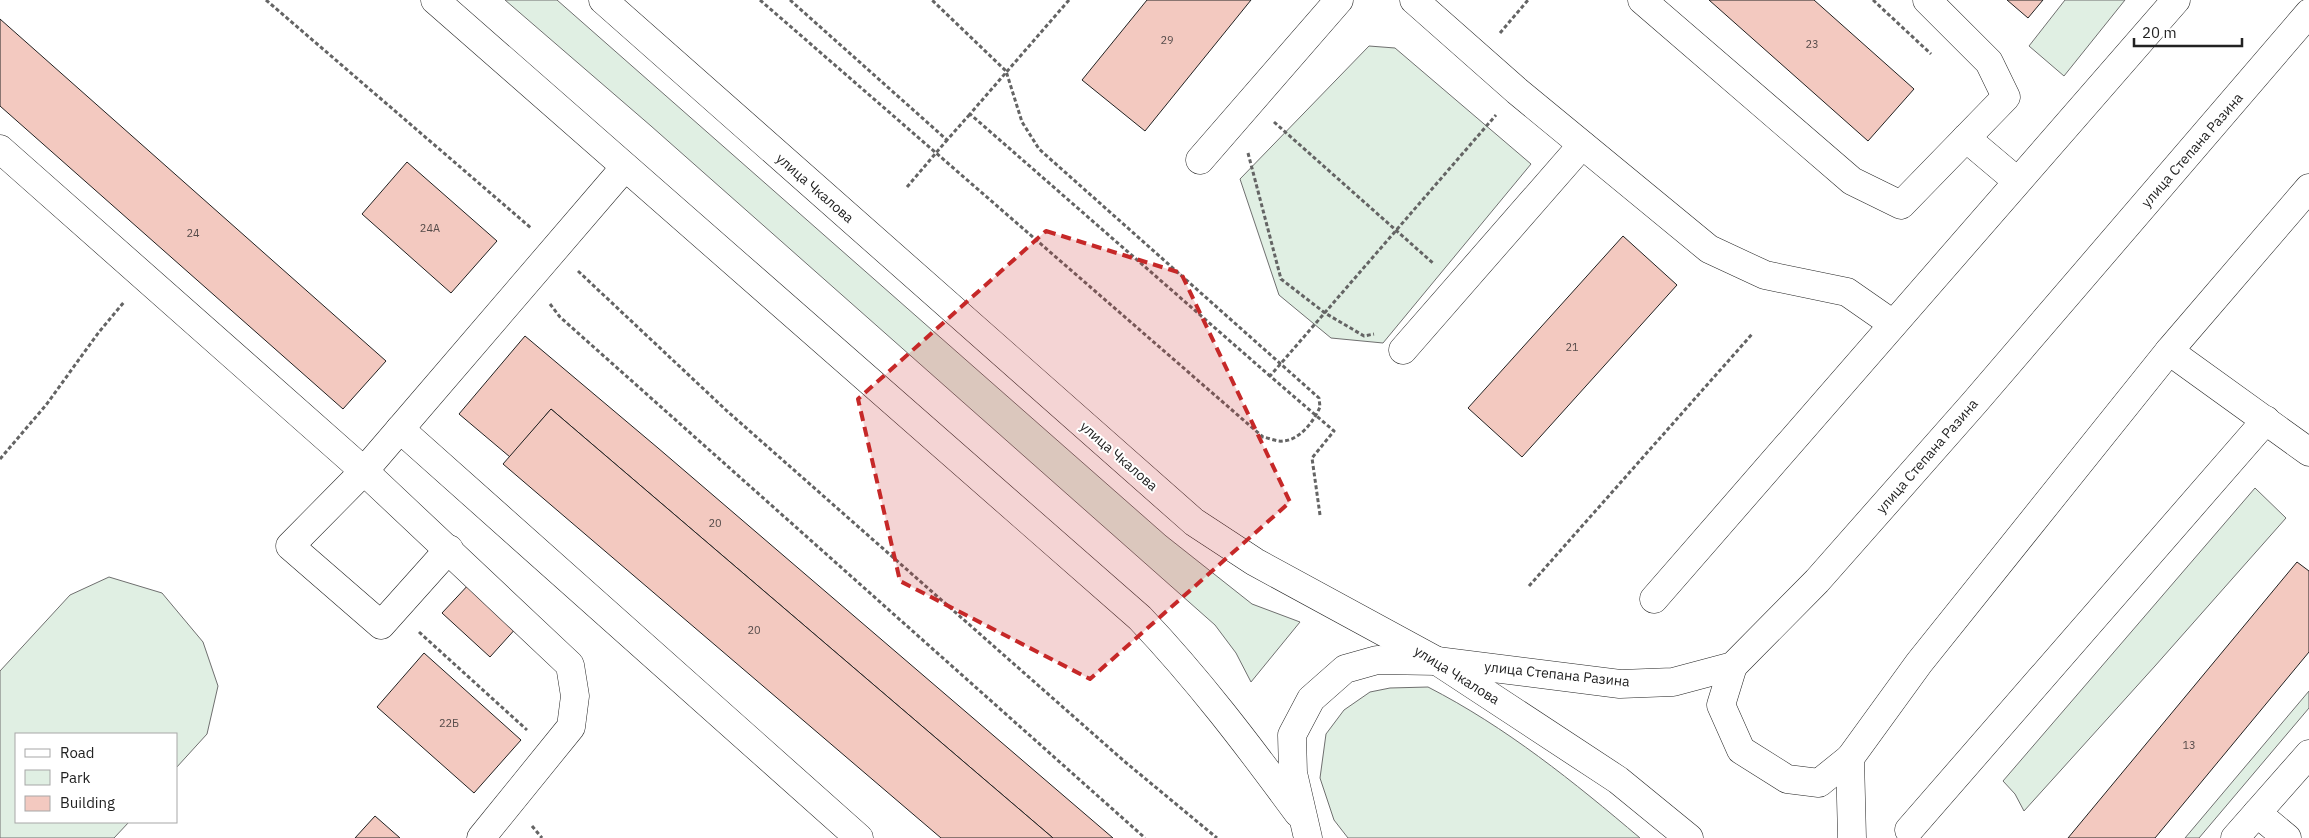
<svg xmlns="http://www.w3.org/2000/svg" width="2309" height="838" font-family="'IBM Plex Sans',sans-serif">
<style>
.green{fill:#e0efe3;stroke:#6f6f6f}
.building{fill:#f3c9c0;stroke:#222}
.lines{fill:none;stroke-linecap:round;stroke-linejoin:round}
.minor-casing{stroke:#222;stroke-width:29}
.major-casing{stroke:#222;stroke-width:29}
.path{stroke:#646464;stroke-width:3;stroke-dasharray:4 2.5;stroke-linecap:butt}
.minor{stroke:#fff;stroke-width:28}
.major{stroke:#fff;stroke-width:28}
.marked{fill:#c62828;fill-opacity:0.2;stroke:#c62828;stroke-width:4;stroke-dasharray:10 6;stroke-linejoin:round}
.labels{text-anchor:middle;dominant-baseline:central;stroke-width:4;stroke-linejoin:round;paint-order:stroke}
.number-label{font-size:11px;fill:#564c4a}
.street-label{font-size:14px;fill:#222;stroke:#fff}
</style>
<rect width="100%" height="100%" fill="#fff"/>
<g class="green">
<path d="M505 0H557L1166 536 1252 604 1300 622 1251 682 1236 653 1215 625 651 126Z"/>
<path d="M2065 0H2125L2064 76 2029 46Z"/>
<path d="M1369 46 1395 48 1531 164 1383 343 1331 338 1279 295 1240 179Z"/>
<path d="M2255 488 2286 518 2155 666 2024 811 2015 794 2003 781Z"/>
<path d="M109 577 162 593 203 642 218 686 207 734 176 768V734H16V822H129L114 838H0V671L70 595Z"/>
<path d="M1428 687C1506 727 1574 782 1640 838H1348L1334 820 1320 778 1326 734 1344 710 1370 692 1390 688Z"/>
<path d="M2309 691V708L2199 838H2185Z"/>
</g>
<g class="building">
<path d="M1147 0H1251L1145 131 1082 80Z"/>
<path d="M1709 0H1814L1914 89 1868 141Z"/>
<path d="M2007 0H2043L2028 18Z"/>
<path d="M0 19 386 361 343 409 0 106Z"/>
<path d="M407 162 497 241 451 293 362 214Z"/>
<path d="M1623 236 1677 285 1522 457 1468 408Z"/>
<path d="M525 336 658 448 1113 838H1053L551 409 510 457 459 414Z"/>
<path d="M551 409 1053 838H941L503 464Z"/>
<path d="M2297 562 2309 571V652L2155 838H2068Z"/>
<path d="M471 582 518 626 490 657 442 613Z"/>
<path d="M424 653 521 740 474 793 377 707Z"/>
<path d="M375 816 400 838H355Z"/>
</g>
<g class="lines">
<defs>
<g id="minor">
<path d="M1414 0 1517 91 1709 249 1765 275 1847 292 1893 324"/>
<path d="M1642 0 1852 181 1901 205 2006 97 1989 62 1927 0"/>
<path d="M1966 138 2017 181"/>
<path d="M0 149 364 471 290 546 381 625 449 549"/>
<path d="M1200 160 1339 0"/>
<path d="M1403 350 1582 145"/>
<path d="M2169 351 2309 452"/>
<path d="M400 429 859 838"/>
<path d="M1654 599 2176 0"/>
<path d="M2257 813 2287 838"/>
<path d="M1909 830 2266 420"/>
<path d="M481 838 571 727 575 696 570 665 364 471 625 167"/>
<path d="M2235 838 2309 754"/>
</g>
<g id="major">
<path d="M435 0 1140 618C1198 679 1248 745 1298 813"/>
<path d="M603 0 1194 522 1255 562 1437 661 1618 780 1689 838"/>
<path d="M1733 666 1721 705 1741 750 1787 779 1819 783 1850 758"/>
<path d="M1308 838 1293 773 1292 735 1311 699 1345 669 1377 660 1437 661 1620 684 1673 682 1733 666 1817 581 1975 402 2309 13"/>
<path d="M1852 838 1850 758 1919 663 2169 351 2309 188"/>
</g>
</defs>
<use href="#minor" class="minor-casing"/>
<use href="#major" class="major-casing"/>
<g class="path">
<path d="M266 0 531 228"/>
<path d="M760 0 1263 437C1269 438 1277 442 1283 441 1300 440 1314 421 1320 407L1319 398 1039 149 1022 122 1006 71 932 0"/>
<path d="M790 0 947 140 970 114"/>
<path d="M1069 0 970 114 1270 376"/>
<path d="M1873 0 1931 54"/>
<path d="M1500 33 1528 0"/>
<path d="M1274 122 1434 264"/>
<path d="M1248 153 1281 279 1325 313 1364 336 1374 334"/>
<path d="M907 187 947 140"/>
<path d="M578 271 727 411 1124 761 1217 838"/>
<path d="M550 304 560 317 1145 838"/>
<path d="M0 459 46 405 99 332 124 302"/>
<path d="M1320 515 1312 458 1334 431 1270 376 1496 115"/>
<path d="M1529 586 1753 333"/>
<path d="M419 632 527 730"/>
<path d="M532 826 542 838"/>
</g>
<use href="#minor" class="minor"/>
<use href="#major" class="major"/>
</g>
<path class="marked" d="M1046 231 1181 273 1290 502 1090 679 900 581 858 399Z"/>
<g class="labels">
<g class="number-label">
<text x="1167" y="40">29</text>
<text x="1812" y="44">23</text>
<text x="430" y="228">24А</text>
<text x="193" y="233">24</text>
<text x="1572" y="347">21</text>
<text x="715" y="523">20</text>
<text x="754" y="630">20</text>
<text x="449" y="723">22Б</text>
<text x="2189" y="745">13</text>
</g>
<g class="street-label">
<text transform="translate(2192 150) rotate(-49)">улица Степана Разина</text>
<text transform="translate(815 188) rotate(41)">улица Чкалова</text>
<text transform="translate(1119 456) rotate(41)">улица Чкалова</text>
<text transform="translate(1927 456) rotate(-49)">улица Степана Разина</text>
<text transform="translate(1557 674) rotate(6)">улица Степана Разина</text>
<text transform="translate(1457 675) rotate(32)">улица Чкалова</text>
</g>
</g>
<rect x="15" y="733" width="162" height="90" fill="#ffffff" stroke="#a7a7a7"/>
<rect x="25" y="749" width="25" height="8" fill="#ffffff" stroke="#a7a7a7"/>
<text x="60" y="758" font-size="15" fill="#222222">Road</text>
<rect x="25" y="770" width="25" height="15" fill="#e0efe3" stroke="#a7a7a7"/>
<text x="60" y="783" font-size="15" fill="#222222">Park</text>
<rect x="25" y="796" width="25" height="15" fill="#f3c9c0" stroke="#a7a7a7"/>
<text x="60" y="808" font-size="15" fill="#222222">Building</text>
<path d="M2134 38v8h108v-8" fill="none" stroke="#222222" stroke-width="2.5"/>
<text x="2142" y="38" font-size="15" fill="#222222" stroke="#ffffff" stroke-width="4" paint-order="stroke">20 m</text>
</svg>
